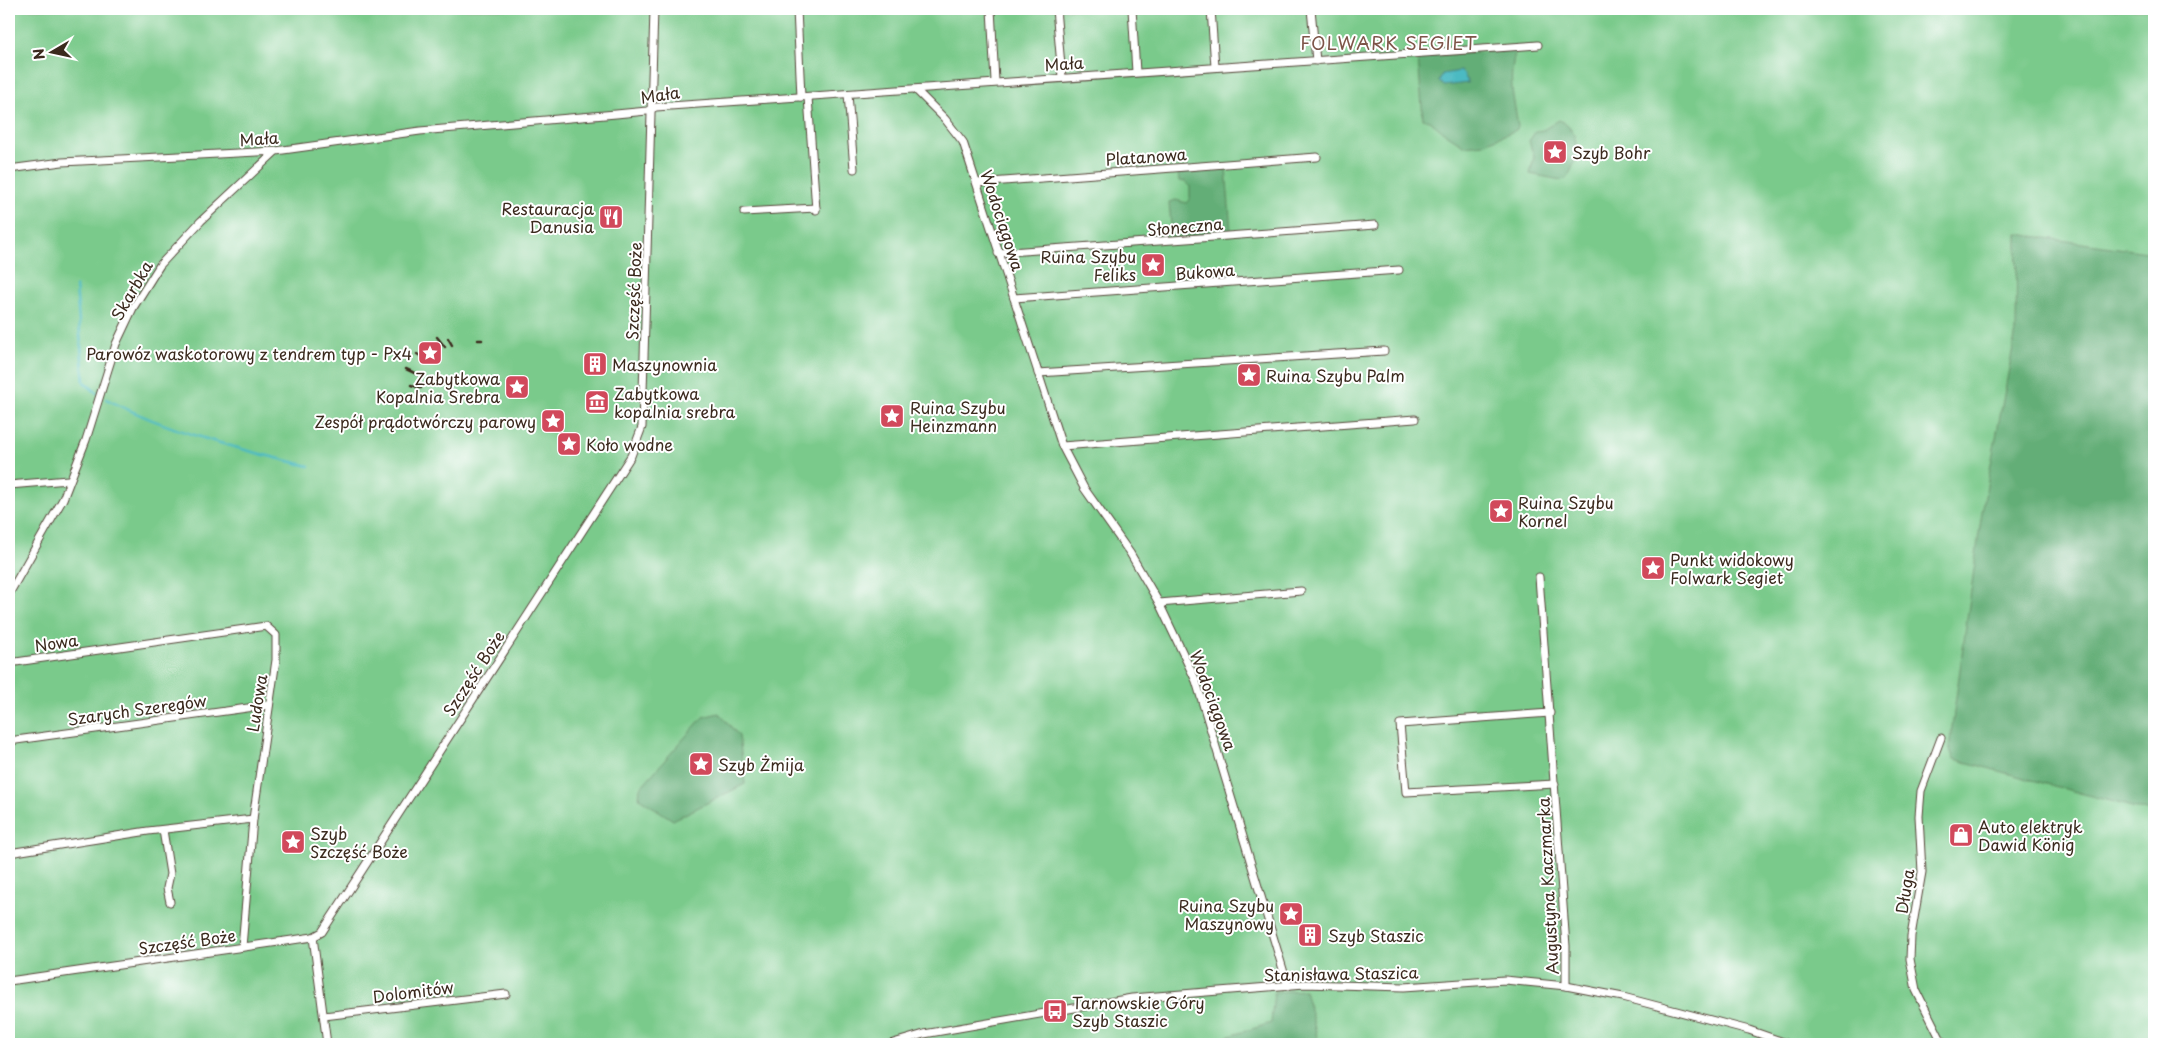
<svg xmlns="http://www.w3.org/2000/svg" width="2163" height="1053" font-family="'Playpen Sans',sans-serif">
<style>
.green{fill:#7aca8b;stroke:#5a7a54}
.forest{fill:#63ae77;stroke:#4f6c4a}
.water{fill:#4cbac2;stroke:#447270}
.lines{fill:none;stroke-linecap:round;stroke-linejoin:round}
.stream{stroke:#4cbac2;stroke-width:2.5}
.minor-casing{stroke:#57463a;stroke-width:9}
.minor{stroke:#fff;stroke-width:7}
.rail{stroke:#3b2a1e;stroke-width:2.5}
.labels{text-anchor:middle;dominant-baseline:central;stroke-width:4;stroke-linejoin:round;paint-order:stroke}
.street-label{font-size:16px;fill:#3b2a1e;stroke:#fff}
.poi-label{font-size:16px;fill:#3b2a1e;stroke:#fff;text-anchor:start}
.neighbourhood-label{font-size:18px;letter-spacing:1px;fill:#7e5549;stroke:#fff}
</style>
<rect width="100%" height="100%" fill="#fff"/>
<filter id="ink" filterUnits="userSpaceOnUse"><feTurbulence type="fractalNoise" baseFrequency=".02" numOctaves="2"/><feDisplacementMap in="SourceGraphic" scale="10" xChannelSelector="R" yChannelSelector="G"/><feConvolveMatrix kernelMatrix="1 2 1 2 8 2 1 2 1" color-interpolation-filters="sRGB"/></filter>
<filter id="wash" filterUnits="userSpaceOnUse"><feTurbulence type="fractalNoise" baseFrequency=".0096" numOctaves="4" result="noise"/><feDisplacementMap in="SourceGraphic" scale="20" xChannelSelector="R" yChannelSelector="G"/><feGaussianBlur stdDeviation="1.12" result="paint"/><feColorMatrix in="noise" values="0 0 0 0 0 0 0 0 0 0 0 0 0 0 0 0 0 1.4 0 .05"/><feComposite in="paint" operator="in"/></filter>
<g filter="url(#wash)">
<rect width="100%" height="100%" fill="#f8e8d6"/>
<rect class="green" x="9" y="9" width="2145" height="1035"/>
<g class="forest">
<path d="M1516 50C1507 82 1514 96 1518 127L1516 130 1483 144 1465 146 1446 134 1431 122 1423 119 1418 57Z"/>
<path d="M1559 120C1583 131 1579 161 1566 179L1561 180 1530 174 1534 157 1529 141 1536 131 1543 130Z"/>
<path d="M1226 168 1231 232 1172 237 1169 202 1176 200 1186 203 1190 199V186L1186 182 1179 181 1178 172Z"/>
<path d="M2017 234 2154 253V813L1954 759 1949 748 1982 512 2016 331Z"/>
<path d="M719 713 739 736 745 784 673 820 639 798 640 788 703 717Z"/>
<path d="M1305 990 1319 1044H1218L1217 1040 1271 1023 1274 992Z"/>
</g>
<path class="water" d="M1460 71 1464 74 1468 83 1443 86 1439 81 1442 74Z"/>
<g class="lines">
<g class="stream">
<path d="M76 286 84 382 97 393"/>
<path d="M106 399C170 432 238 449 309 466"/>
</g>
</g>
</g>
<g filter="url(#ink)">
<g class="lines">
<defs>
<g id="minor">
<path d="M797 9 801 97"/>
<path d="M991 9 995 81"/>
<path d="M1056 9 1062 77"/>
<path d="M1132 9 1136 72"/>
<path d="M1211 9 1215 67"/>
<path d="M1311 9 1316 61"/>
<path d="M916 90 945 119 963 142 1062 446 1084 488 1130 553 1159 603 1196 681 1288 986"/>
<path d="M848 94 854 169"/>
<path d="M808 97 816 210"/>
<path d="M9 169 62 162 276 151 420 131 616 114 647 111 656 107 1538 45"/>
<path d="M977 183 1317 157"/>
<path d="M744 212 816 208"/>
<path d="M998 253 1375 225"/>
<path d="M1014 298 1399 270"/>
<path d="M1038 373 1384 351"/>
<path d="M1062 446 1415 419"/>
<path d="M9 485 68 480"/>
<path d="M1539 577 1566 946V986"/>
<path d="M9 594 63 499 86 440 116 344 133 308 160 265 201 221 275 152"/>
<path d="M1159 603 1301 591"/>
<path d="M9 663 266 626 276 635V660L253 819 242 947"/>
<path d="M1550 713 1400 724 1406 792 1555 784"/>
<path d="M1941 738 1921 791 1919 816 1922 872 1911 936 1910 959 1916 990 1943 1044"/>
<path d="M9 741 269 705"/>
<path d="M163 830 170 874 167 888 170 902"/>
<path d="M9 853 148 831 253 819"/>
<path d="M313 937 327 1044"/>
<path d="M9 981 313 937 322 932 631 456 642 427 654 9"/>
<path d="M324 1016 506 994"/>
<path d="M890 1044 924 1034 1132 998 1305 984 1404 987 1505 980 1566 986 1623 997 1749 1030 1789 1044"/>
</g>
</defs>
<use href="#minor" class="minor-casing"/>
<use href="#minor" class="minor"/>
<g class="rail">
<path d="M437 337 445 347"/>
<path d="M448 338 452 345"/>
<path d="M478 340H482"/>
<path d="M433 346 437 351"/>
<path d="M417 354 429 361"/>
<path d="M406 369 423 377"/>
<path d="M411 385 421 388"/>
</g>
</g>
</g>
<defs>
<symbol id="sight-square" viewBox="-11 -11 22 22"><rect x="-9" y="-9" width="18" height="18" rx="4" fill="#d1495b" stroke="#fff"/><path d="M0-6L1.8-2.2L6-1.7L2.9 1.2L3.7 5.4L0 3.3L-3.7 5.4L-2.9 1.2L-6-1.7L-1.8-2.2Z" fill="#fff"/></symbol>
<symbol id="restaurant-square" viewBox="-11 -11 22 22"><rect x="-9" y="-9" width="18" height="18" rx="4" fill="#d1495b" stroke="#fff"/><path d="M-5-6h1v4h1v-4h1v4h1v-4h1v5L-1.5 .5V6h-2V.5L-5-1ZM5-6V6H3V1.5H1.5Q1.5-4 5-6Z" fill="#fff"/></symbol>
<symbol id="building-square" viewBox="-11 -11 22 22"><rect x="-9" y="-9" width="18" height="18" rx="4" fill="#d1495b" stroke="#fff"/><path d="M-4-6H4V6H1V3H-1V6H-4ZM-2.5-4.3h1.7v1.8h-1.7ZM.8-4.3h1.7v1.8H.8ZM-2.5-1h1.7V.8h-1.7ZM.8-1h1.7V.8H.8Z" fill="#fff"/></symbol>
<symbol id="museum-square" viewBox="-11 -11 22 22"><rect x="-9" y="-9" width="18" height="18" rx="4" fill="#d1495b" stroke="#fff"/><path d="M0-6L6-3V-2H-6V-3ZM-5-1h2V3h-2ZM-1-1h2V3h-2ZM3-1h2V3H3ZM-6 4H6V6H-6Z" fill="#fff"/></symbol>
<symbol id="shop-square" viewBox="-11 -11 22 22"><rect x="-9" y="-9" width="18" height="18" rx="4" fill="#d1495b" stroke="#fff"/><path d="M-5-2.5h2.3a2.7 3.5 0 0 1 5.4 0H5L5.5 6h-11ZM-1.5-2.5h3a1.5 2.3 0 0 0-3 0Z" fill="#fff"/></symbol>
<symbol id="bus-square" viewBox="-11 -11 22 22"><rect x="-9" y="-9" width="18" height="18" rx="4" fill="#d1495b" stroke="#fff"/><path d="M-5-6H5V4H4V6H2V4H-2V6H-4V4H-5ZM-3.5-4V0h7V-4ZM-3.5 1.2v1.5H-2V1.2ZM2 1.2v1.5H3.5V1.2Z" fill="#fff"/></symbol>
</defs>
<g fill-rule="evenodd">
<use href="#sight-square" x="1541" y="138" width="28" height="28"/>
<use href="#restaurant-square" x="597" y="203" width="28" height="28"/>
<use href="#sight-square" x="1139" y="251" width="28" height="28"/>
<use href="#sight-square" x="416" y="339" width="28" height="28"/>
<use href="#building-square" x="581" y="350" width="28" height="28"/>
<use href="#sight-square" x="1235" y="361" width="28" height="28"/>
<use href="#sight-square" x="503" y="373" width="28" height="28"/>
<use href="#museum-square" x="583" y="388" width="28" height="28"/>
<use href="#sight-square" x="878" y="402" width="28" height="28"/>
<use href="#sight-square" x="539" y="407" width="28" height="28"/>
<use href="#sight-square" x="555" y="430" width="28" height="28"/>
<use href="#sight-square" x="1487" y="497" width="28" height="28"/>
<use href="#sight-square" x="1639" y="554" width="28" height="28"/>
<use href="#sight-square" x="687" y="750" width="28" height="28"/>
<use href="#shop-square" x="1947" y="821" width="28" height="28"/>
<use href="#sight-square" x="279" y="828" width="28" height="28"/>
<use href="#sight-square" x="1277" y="900" width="28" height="28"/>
<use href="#building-square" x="1296" y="921" width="28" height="28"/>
<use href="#bus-square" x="1041" y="997" width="28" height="28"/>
</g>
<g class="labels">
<g class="street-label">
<text transform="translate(1064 63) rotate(-4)">Mała</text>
<text transform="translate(660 94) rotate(-8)">Mała</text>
<text transform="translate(259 138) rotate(-4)">Mała</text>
<text transform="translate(1146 156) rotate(-4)">Platanowa</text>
<text transform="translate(1003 220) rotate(72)">Wodociągowa</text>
<text transform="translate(1185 226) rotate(-5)">Słoneczna</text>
<text transform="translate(1205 271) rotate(-4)">Bukowa</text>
<text transform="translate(131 290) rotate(-60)">Skarbka</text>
<text transform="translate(633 291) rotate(-88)">Szczęść Boże</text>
<text transform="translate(56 642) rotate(-8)">Nowa</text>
<text transform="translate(473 673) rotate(-57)">Szczęść Boże</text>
<text transform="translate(1214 700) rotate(70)">Wodociągowa</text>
<text transform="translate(256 703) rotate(-81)">Ludowa</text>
<text transform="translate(137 709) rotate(-8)">Szarych Szeregów</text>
<text transform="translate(1547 886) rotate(-93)">Augustyna Kaczmarka</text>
<text transform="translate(1904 891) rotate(-81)">Długa</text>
<text transform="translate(187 941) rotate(-8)">Szczęść Boże</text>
<text transform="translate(1341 973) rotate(-1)">Stanisława Staszica</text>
<text transform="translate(413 991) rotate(-7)">Dolomitów</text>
</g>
<g class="poi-label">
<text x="1572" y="152">Szyb Bohr</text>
<text x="594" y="208" text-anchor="end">Restauracja<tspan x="594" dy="18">Danusia</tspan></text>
<text x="1136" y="256" text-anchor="end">Ruina Szybu<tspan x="1136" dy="18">Feliks</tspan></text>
<text x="412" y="353" text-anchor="end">Parowóz waskotorowy z tendrem typ - Px4</text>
<text x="612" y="364">Maszynownia</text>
<text x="1266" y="375">Ruina Szybu Palm</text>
<text x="500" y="378" text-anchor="end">Zabytkowa<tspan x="500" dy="18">Kopalnia Srebra</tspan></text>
<text x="614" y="393">Zabytkowa<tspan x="614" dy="18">kopalnia srebra</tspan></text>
<text x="910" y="407">Ruina Szybu<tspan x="910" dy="18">Heinzmann</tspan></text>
<text x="536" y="421" text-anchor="end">Zespół prądotwórczy parowy</text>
<text x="586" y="444">Koło wodne</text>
<text x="1518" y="502">Ruina Szybu<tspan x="1518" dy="18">Kornel</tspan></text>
<text x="1670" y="559">Punkt widokowy<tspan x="1670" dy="18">Folwark Segiet</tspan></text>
<text x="718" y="764">Szyb Żmija</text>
<text x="1978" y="826">Auto elektryk<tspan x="1978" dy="18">Dawid König</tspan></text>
<text x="310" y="833">Szyb<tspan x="310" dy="18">Szczęść Boże</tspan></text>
<text x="1274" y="905" text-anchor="end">Ruina Szybu<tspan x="1274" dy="18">Maszynowy</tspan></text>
<text x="1328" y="935">Szyb Staszic</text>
<text x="1072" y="1002">Tarnowskie Góry<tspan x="1072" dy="18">Szyb Staszic</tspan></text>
</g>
<g class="neighbourhood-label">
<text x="1389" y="42">FOLWARK SEGIET</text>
</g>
</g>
<rect width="2163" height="1053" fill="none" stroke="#fff" stroke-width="30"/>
<g transform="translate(52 52) rotate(261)" stroke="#ffffff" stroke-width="4" paint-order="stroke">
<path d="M0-4L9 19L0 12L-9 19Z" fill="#3b2a1e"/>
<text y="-8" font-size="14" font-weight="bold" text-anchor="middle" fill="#3b2a1e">N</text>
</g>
</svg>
